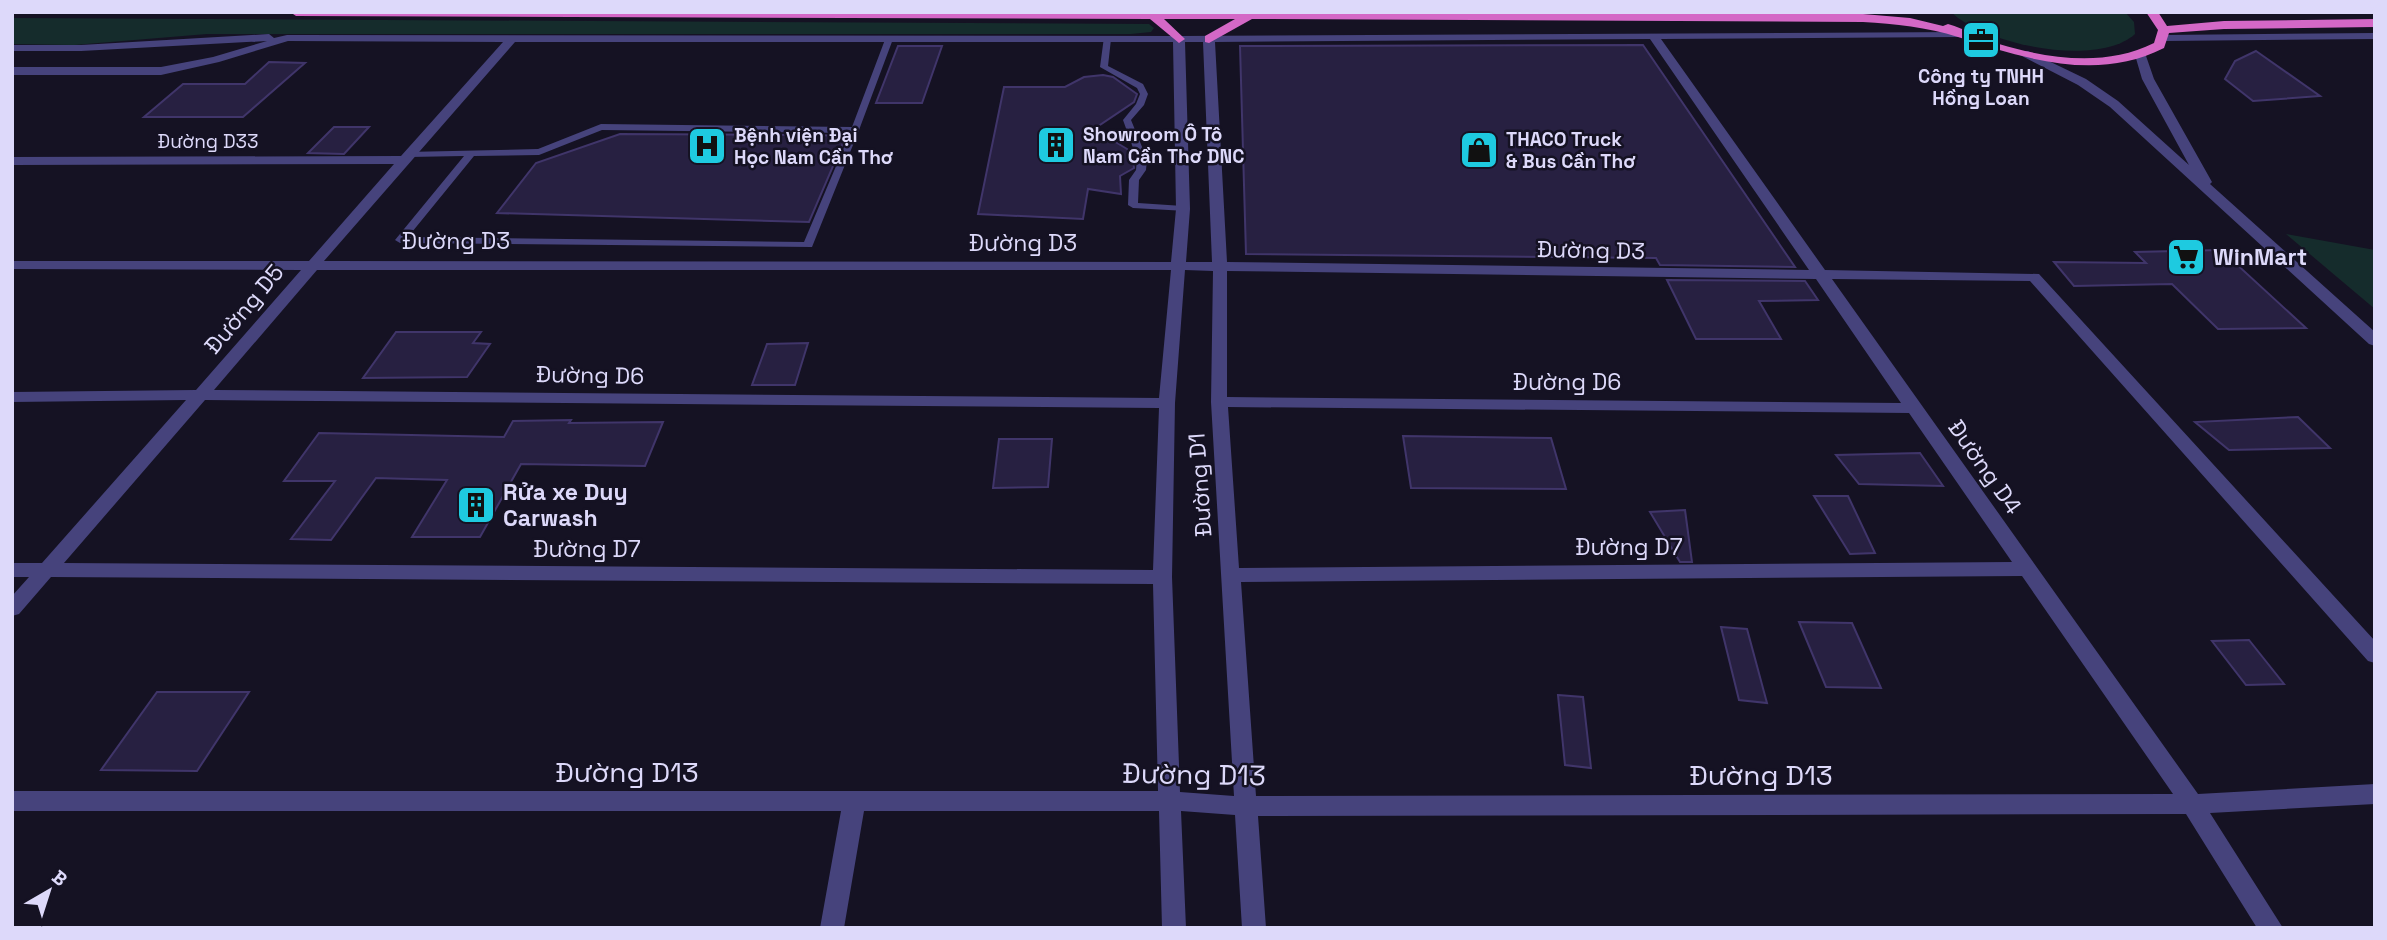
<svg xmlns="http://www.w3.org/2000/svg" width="2387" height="940" font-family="'Space Grotesk',sans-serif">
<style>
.green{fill:#152c2c}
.building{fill:#272041;stroke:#40356a;stroke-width:2}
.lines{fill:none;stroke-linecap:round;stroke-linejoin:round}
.service{fill:#46437c;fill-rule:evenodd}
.minor{fill:#46437c;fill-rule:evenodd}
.tertiary{fill:#46437c;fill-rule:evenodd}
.trunk{fill:#d468c6;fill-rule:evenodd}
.labels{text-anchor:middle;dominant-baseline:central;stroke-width:5;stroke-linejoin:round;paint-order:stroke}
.far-poi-label{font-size:19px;font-weight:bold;fill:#ddd9fa;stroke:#151223;text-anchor:start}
.far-street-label{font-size:19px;fill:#ddd9fa;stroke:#151223}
.street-label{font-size:23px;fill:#ddd9fa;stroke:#151223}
.poi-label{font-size:23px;font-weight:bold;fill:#ddd9fa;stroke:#151223;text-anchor:start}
.near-street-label{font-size:28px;fill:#ddd9fa;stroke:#151223}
</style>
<rect width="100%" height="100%" fill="#151223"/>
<g class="green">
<path d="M1951 12H2125L2134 22 2135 34C2098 68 1985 45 1951 12Z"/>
<path d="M12 18 1149 24 1154 28 1151 32 1131 34H207L74 45 12 44Z"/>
<path d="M2286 234 2375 250V309Z"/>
</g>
<g class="building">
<path d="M1643 45 1795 267 1660 265 1656 258 1246 254 1240 46Z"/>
<path d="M898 46H942L922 103H876Z"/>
<path d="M2256 51 2320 96 2253 101 2225 79 2235 61Z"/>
<path d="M269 62 305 63 243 117H144L183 84H245Z"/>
<path d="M1103 75 1113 77 1137 94 1134 102 1094 129 1132 152 1134 168 1120 176 1121 194 1088 189 1083 219 978 214 1004 87H1065L1084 77Z"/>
<path d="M334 127H369L344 154 308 153Z"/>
<path d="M620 134 813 135 846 136 809 222 497 213 536 163Z"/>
<path d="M2221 250 2306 328 2218 329 2172 284 2074 286 2054 262 2146 263 2135 252Z"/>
<path d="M1667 280 1805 281 1818 300 1759 301 1781 339H1696Z"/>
<path d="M396 332H481L473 343 490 344 467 377 363 378Z"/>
<path d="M808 343 795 385H752L767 344Z"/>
<path d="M2298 417 2330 448 2229 450 2195 422Z"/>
<path d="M571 420 569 423 663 422 645 466 521 464 480 537H412L447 480 376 478 331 540 291 539 335 481H284L319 433 504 437 513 421Z"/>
<path d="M1403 436 1551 438 1566 489 1411 488Z"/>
<path d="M999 439H1052L1048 487 993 488Z"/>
<path d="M1920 453 1943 486 1859 484 1836 455Z"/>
<path d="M1814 496H1848L1875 553 1850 554Z"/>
<path d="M1685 510 1692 562H1680L1650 512Z"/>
<path d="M1799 622 1852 623 1881 688 1826 687Z"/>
<path d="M1721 627 1747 629 1767 703 1739 700Z"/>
<path d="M2249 640 2284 684 2246 685 2212 641Z"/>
<path d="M157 692H249L197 771 101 770Z"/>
<path d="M1558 695 1583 697 1591 768 1565 765Z"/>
</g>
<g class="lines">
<g class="service">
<path d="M886 37 893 39 859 130 812 247 400 243 395 240 464 156 409 157 406 156V152L538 149 601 124 852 127ZM602 130 850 133 804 242 408 237 474 156 539 155Z"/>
<path d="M1104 37 1111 39 1108 66 1143 84 1148 94 1144 105 1131 120 1147 159 1146 170 1139 180 1138 203 1183 206 1186 207V211L1133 208 1128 205 1129 180 1136 170 1137 159 1123 120 1136 104 1140 94 1137 88 1100 67Z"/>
</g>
<g class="minor">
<path d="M1964 32 1966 34 1960 37 1661 39 1825 270 2039 274 2375 641V663L2368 661 2030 281 1832 279 2198 794 2375 784V804L2210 813 2283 928H2257L2186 814 1258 816 1266 928H1242L1235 815 1181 811 1186 928H1162L1159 811H864L844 928H820L841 811H12V791H1158L1153 584 51 577 19 614 12 616V596L29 577H12V563H42L186 400 12 402V392L196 390 301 270 12 269V261H309L394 164 12 165V157L401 156 503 42 288 41 219 62 161 75H12V67H161L213 57 267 41 81 51H12V45H81L269 34 274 38 287 35 1179 36ZM1650 39 1809 270 1227 262 1215 42ZM515 42H1173L1176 209 1171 262 324 261ZM1185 42H1203L1212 262H1186L1190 209ZM317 270H1171L1159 398 214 390ZM1185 270 1213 271 1211 402 1234 796 1180 792 1172 577 1175 403ZM1227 271 1816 279 1901 403 1227 397ZM205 400 1159 408 1153 570 64 563ZM1228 407 1909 413 2012 562 1239 568ZM2022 576 2173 794 1256 796 1241 582Z"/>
<path d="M2375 33V39L2164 41 2158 38 2164 35Z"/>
</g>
<path class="tertiary" d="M2020 51H2028L2086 79 2118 101 2189 165 2142 79 2135 55 2145 53 2154 79 2212 182 2210 184 2375 332V346L2369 344 2110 107 2078 85 2020 55Z"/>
<path class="trunk" d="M290 12 1863 14 1910 18 1943 26 1948 24C1965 29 1982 38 1999 44 2049 59 2106 67 2154 43L2158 30 2146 12H2158L2167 26 2224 21 2375 19V27L2224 29 2169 33 2164 48C2097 82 2026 59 1958 37 1927 27 1895 24 1863 22L1252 19 1209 43 1205 42V36L1235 19H1164L1185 39 1179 43 1150 19 296 16Z"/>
</g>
<defs>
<symbol id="office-square" viewBox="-11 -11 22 22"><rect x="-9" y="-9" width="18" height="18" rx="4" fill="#1ecae0" stroke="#151223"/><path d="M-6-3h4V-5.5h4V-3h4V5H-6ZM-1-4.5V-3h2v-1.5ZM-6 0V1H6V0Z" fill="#111"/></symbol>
<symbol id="building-square" viewBox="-11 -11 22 22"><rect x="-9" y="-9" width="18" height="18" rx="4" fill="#1ecae0" stroke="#151223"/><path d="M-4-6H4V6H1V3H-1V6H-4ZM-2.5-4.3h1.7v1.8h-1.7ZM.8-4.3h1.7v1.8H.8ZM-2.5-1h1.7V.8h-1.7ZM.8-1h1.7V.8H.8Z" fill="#111"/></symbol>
<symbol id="hospital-square" viewBox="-11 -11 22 22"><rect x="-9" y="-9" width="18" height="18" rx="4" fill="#1ecae0" stroke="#151223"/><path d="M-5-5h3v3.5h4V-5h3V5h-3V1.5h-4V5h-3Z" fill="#111"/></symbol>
<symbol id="shop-square" viewBox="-11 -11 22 22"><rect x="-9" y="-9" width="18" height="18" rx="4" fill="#1ecae0" stroke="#151223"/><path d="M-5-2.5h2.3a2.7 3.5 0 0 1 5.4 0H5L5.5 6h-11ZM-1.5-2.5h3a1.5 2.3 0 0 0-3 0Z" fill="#111"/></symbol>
<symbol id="supermarket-square" viewBox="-11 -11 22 22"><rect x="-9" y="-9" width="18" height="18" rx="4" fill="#1ecae0" stroke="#151223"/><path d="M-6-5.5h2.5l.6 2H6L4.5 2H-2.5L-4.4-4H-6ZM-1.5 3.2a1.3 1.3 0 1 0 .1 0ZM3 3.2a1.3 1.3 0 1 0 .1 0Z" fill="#111"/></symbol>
</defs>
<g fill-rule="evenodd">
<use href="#office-square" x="1959" y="18" width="44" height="44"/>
<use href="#building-square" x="1034" y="123" width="44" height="44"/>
<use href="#hospital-square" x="685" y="124" width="44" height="44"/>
<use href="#shop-square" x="1457" y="128" width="44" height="44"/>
<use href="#supermarket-square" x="2164" y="235" width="44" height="44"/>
<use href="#building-square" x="454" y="483" width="44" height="44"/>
</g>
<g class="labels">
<g class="far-poi-label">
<text x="1981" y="76" text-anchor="middle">Công ty TNHH<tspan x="1981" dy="22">Hồng Loan</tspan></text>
<text x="1083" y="134">Showroom Ô Tô<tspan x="1083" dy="22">Nam Cần Thơ DNC</tspan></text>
<text x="734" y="135">Bệnh viện Đại<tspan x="734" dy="22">Học Nam Cần Thơ</tspan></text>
<text x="1506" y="139">THACO Truck<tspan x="1506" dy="22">&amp; Bus Cần Thơ</tspan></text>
</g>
<g class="far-street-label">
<text x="208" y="141">Đường D33</text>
</g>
<g class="street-label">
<text x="456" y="241">Đường D3</text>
<text x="1023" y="243">Đường D3</text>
<text transform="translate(1591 250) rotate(1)">Đường D3</text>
<text transform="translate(244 309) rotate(-50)">Đường D5</text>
<text transform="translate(590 375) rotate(1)">Đường D6</text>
<text x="1567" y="382">Đường D6</text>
<text transform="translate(1985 467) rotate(55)">Đường D4</text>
<text transform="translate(1200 485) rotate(-94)">Đường D1</text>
<text x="1629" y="547">Đường D7</text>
<text x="587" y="549">Đường D7</text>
</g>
<g class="poi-label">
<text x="2213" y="257">WinMart</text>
<text x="503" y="492">Rửa xe Duy<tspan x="503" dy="26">Carwash</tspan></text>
</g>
<g class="near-street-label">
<text x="627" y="772">Đường D13</text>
<text transform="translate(1194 774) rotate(1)">Đường D13</text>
<text x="1761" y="775">Đường D13</text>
</g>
</g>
<rect width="2387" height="940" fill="none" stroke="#ddd9fa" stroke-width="28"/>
<g transform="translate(49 891) rotate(39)" stroke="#151223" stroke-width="5" paint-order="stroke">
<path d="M0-5L12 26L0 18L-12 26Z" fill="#ddd9fa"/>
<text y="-10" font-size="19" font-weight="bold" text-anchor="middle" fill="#ddd9fa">B</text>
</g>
</svg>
